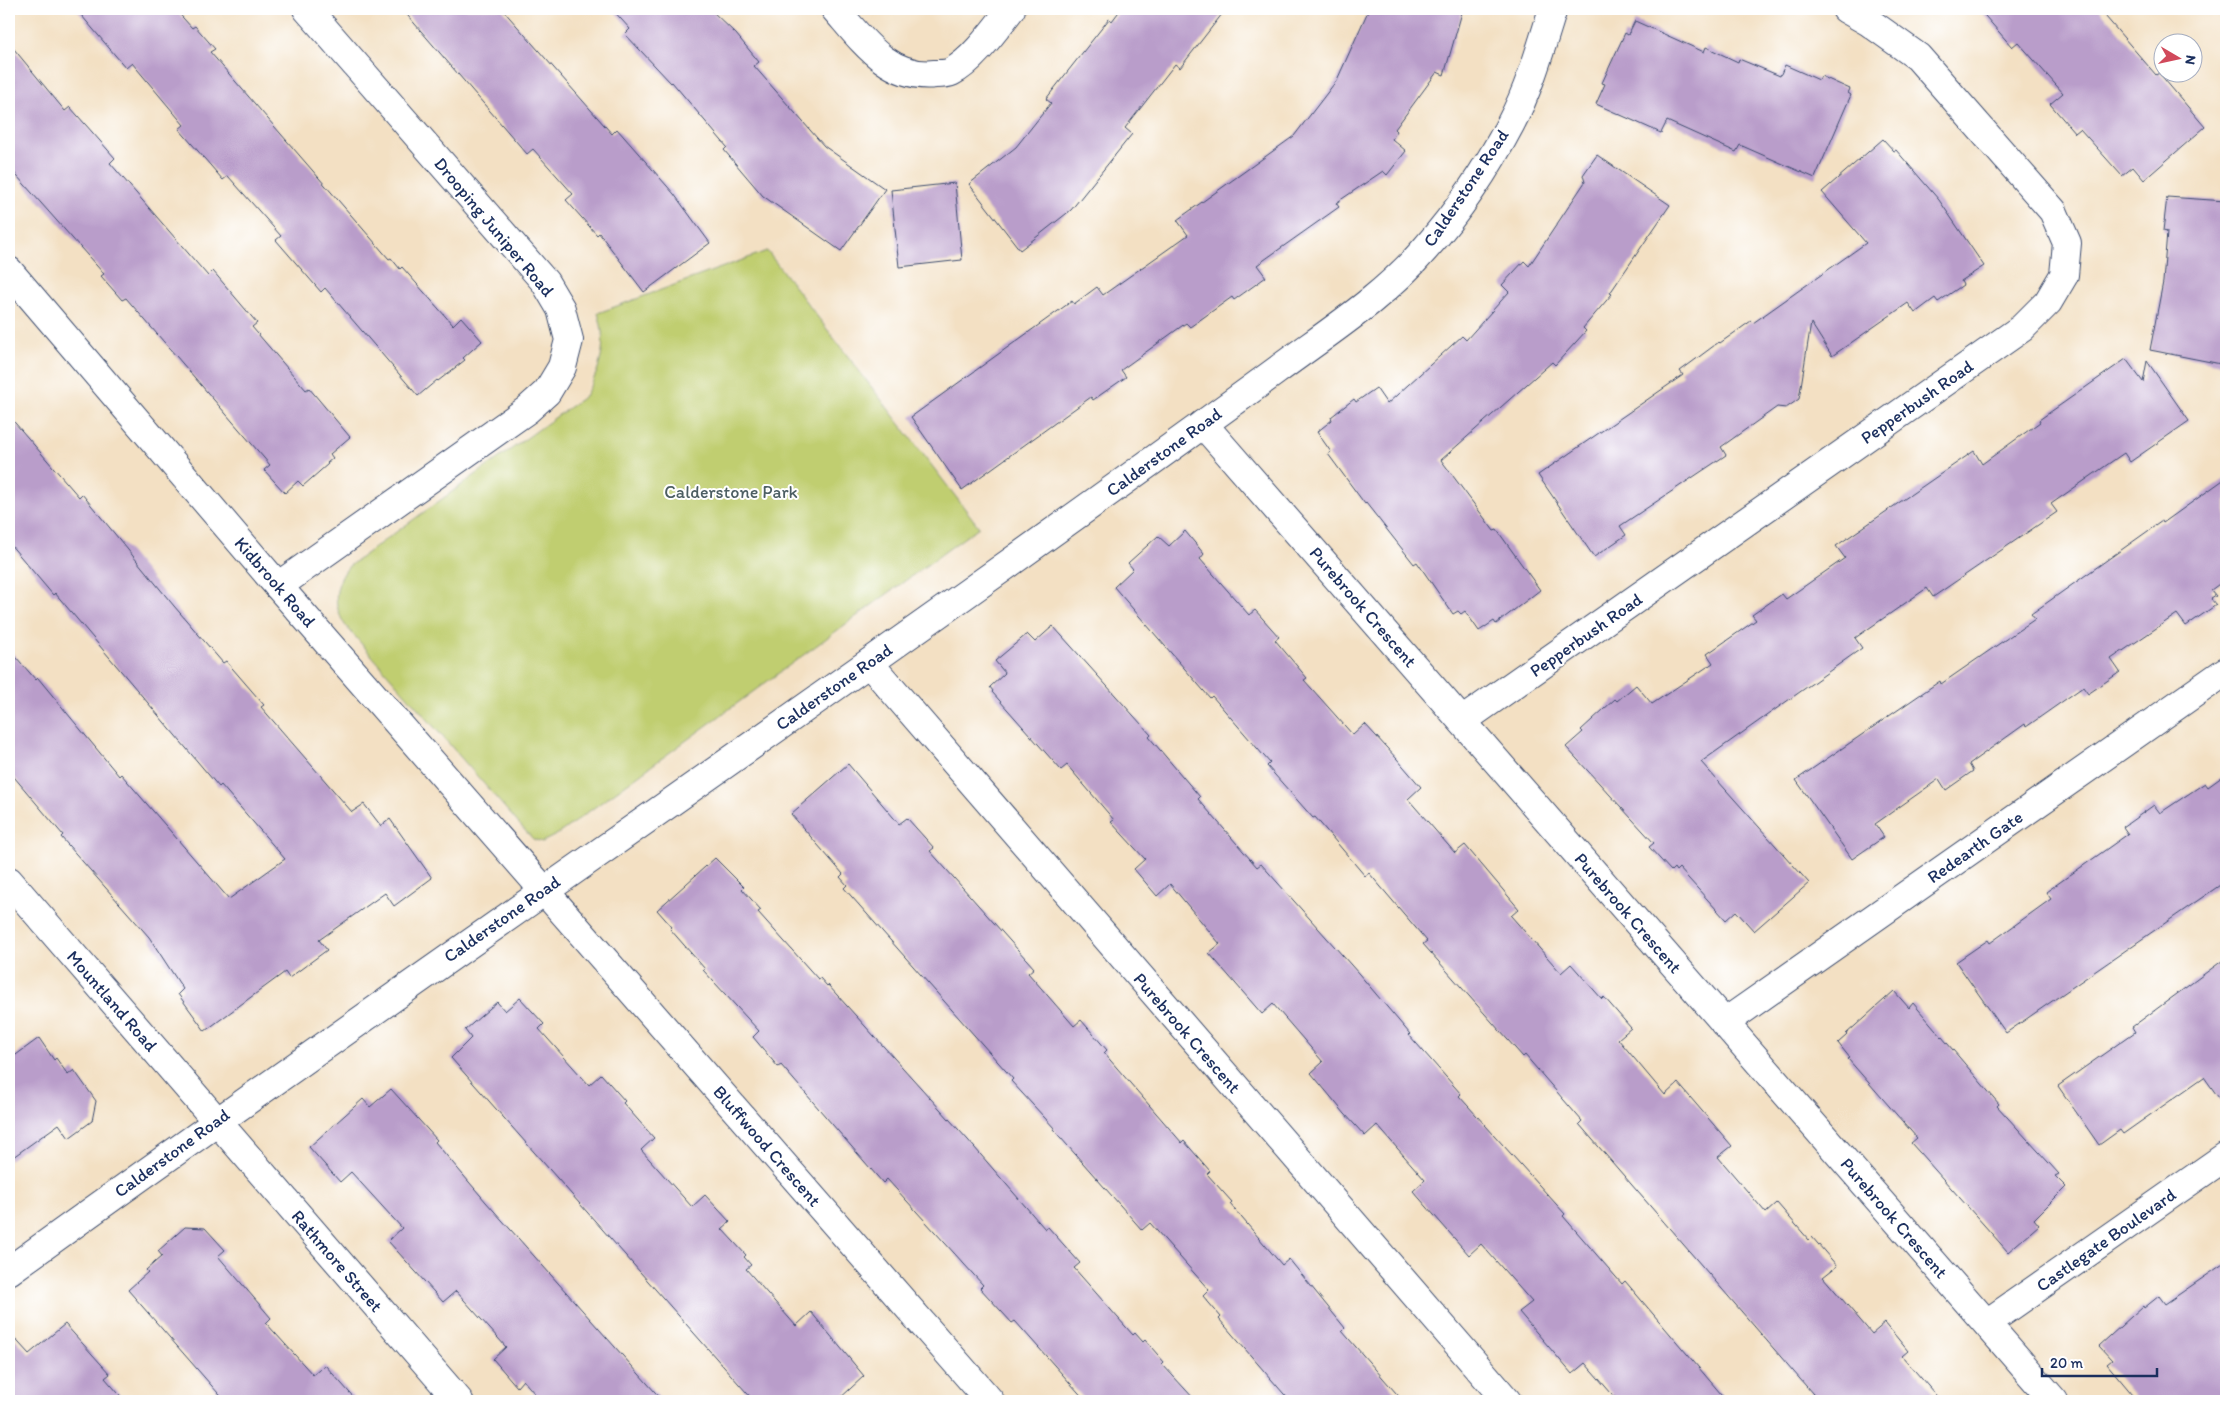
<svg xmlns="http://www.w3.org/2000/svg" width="2235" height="1410" font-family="Itim,sans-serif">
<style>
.green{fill:#c0ce6f;stroke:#6e7e66}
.building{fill:#b99dca}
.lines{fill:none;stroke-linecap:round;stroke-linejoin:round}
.street-casing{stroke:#3b4a6d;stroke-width:30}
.street{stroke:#fff;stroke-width:28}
.labels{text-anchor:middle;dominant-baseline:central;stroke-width:4;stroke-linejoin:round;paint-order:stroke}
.street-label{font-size:18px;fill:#1b2f5e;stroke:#fff}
.park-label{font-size:18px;fill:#4d5f63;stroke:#fff}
</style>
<rect width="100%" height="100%" fill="#fff"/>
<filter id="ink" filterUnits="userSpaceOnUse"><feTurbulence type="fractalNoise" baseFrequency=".02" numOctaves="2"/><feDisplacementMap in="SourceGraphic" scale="10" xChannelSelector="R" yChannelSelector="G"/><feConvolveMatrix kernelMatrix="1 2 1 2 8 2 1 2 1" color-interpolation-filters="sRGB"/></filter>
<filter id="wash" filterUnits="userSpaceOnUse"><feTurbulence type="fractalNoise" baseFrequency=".0096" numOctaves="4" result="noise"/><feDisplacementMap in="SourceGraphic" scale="20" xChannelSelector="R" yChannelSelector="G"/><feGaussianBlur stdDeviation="1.12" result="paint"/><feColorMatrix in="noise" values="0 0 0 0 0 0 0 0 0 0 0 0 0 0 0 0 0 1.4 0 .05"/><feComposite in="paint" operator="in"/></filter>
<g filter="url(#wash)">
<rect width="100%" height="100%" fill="#f3e0c3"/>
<path class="green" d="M767 251 979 527 558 834 542 842 533 839 519 824 345 625C332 604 334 585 349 566L585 396C601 368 608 345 598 313Z"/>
<g id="blocks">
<g class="building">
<path d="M76 9H175L192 28 195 26 215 49 210 52 389 259 391 258 400 269 402 267 453 325 461 317 482 341 463 358 465 360 438 381 437 380 418 396 325 288 321 292 276 240 281 236 228 176 223 180 179 129 184 125 132 63 126 68Z"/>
<path d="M402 9H502L612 134 617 129 674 194 710 243 644 292 599 233 597 235 566 200 573 194 533 149 527 154Z"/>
<path d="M612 9H710L736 34 759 62 754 66 824 146 885 189 841 251 763 196 724 150 727 147 672 82 671 83 625 34 630 29Z"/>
<path d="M1121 9H1226L1180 68 1175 64 1125 128 1132 134 1071 210 1020 250 969 184 1016 147 1051 103 1046 99 1109 19 1112 21Z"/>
<path d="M1369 9H1463L1444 75 1437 72 1395 129 1397 131 1392 139 1406 151 1387 175 1383 171 1336 203 1339 207 1257 265 1266 277 1234 300 1232 297 1190 327 1186 323 1121 370 1126 377 1093 400 1091 397 962 490 911 417 1072 301 1074 304 1097 287 1103 295 1188 235 1177 220 1294 136 1337 80Z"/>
<path d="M1979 9H2099L2156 75 2159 73 2205 127 2144 180 2133 167 2122 176 2080 129 2075 133 2050 104 2063 93 2018 42 2012 47Z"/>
<path d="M1635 21 1704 52 1706 47 1738 62 1739 59 1780 76 1785 65 1819 80 1821 76 1850 89 1848 93 1851 95 1815 178 1740 145 1736 152 1667 121 1661 133 1596 104 1605 84 1602 83 1625 33 1628 35Z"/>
<path d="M9 43 65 111 70 107 115 158 110 163 208 276 213 271 257 323 252 327 306 390 309 388 350 437 330 454 333 458 327 463 328 464 303 486 298 481 285 493 264 470 270 465 126 298 122 300 101 276 104 274 9 167Z"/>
<path d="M1883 139 1894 151 1896 150 1939 200 1984 266 1961 281 1963 285 1938 302 1935 298 1915 313 1908 303 1832 356 1811 323 1799 399 1786 408 1777 407 1721 447 1726 455 1620 526 1626 535 1594 557 1538 475 1683 375 1680 371 1719 342 1720 343 1751 321 1753 323 1866 243 1822 192Z"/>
<path d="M1597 155 1670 205 1610 293 1612 294 1583 328 1586 331 1555 365 1552 362 1441 460 1494 531 1497 530 1540 590 1496 624 1494 621 1479 631 1465 611 1461 614 1458 611 1453 614 1417 562 1414 564 1366 503 1365 504 1328 454 1331 452 1317 432 1332 420 1331 417 1354 399 1356 402 1376 388 1387 404 1462 336 1466 340 1509 292 1502 285 1524 261 1529 266 1585 182 1583 175Z"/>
<path d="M955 183 962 260 899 267 891 190Z"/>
<path d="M2167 197 2226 201V365L2150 350 2163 282 2167 232 2163 231Z"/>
<path d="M2126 359 2143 382 2147 361 2189 421 2130 462 2124 453 2051 504 2057 512 1933 597 1927 588 1855 638 1862 648 1701 762 1809 883 1754 931 1736 911 1726 920 1679 868 1676 871 1674 868 1671 871 1649 847 1654 843 1566 747 1583 732 1581 730 1615 699 1617 701 1636 685 1652 704 1713 663 1707 654 1756 620 1752 615 1782 594 1786 599 1845 558 1836 546 1974 451 1982 464 2040 422 2039 420Z"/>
<path d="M9 416 79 497 82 494 174 606 223 663 226 661 264 705 261 707 352 812 364 804 381 826 390 819 432 878 394 906 385 893 319 940 327 950 289 978 285 972 205 1031 178 994 183 989 149 937 61 837 63 835 9 771V649L36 680 38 678 119 776 121 774 229 899 285 859 221 785 219 787 55 593 53 595 9 543Z"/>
<path d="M2226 478V579L2211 590 2216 596 2211 599 2216 605 2186 626 2177 614 2111 659 2120 672 2088 694 2083 687 2026 727 2025 724 1969 764 1973 771 1946 790 1939 779 1875 824 1884 837 1852 859 1796 780 1940 681 1941 684 2035 619 2031 614 2162 521 2163 523Z"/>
<path d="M1185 531 1204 554 1200 559 1249 615 1255 610 1279 637 1275 640 1307 678 1304 680 1353 735 1365 724 1397 759 1421 787 1408 799 1455 853 1465 845 1519 909 1511 916 1561 973 1571 964 1602 999 1604 997 1631 1028 1618 1039 1665 1095 1678 1083 1732 1146 1718 1157 1766 1213 1777 1203 1809 1240 1812 1237 1837 1266 1823 1277 1872 1334 1885 1323 1908 1351 1902 1356 1941 1401H1819L1787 1364 1579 1124 1582 1121 1525 1055 1523 1057 1423 944 1427 941 1369 873 1365 876 1315 817 1313 818 1267 766 1270 763 1212 696 1210 698 1114 587 1133 569 1128 563 1158 536 1169 546Z"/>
<path d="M1053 626 1151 735 1149 737 1200 797 1198 799 1257 867 1261 864 1359 974 1410 1034 1409 1035 1461 1094 1459 1096 1565 1214 1563 1216 1622 1284 1625 1281 1727 1401H1618L1585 1363 1572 1374 1519 1312 1532 1302 1481 1244 1469 1255 1413 1191 1425 1180 1377 1125 1365 1136 1345 1114 1311 1073 1323 1062 1273 1004 1262 1014 1209 953 1220 944 1170 884 1157 896 1134 869 1145 859 1111 822 1114 820 1067 765 1061 770 992 692 993 691 990 687 1005 673 995 661 1027 634 1035 642Z"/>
<path d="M848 764 899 824 907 818 934 848 930 851 1034 968 1028 973 1074 1026 1081 1020 1107 1050 1104 1053 1182 1143 1184 1141 1210 1171 1207 1174 1232 1202 1230 1204 1282 1265 1289 1259 1345 1328 1342 1331 1403 1401H1290L1219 1319 1221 1317 1203 1296 1209 1290 1150 1223 1142 1230 1053 1129H1055L1011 1081 1013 1079 844 888 847 885 840 877 843 874 791 814Z"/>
<path d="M2226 774V881L2006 1033 1956 962 1988 940 1990 943 2051 899 2046 892 2128 834 2123 827 2154 805 2160 813 2205 783 2208 787Z"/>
<path d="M715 858 744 887 742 889 761 910 758 912 818 979 820 978 827 986 828 985 968 1140 1045 1229 1048 1227 1080 1263 1074 1268 1133 1335 1135 1333 1143 1342 1145 1340 1164 1362 1162 1364 1196 1401H1086L1015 1321 1012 1323 980 1288 983 1285 887 1179 883 1183 781 1065 778 1067 753 1037 759 1031 703 970 705 969 670 929 672 927 657 910Z"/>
<path d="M2226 958V1108L2204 1077 2123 1134 2120 1130 2099 1145 2058 1086 2135 1032 2132 1027Z"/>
<path d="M1894 991 1909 1008 1913 1003 1999 1104 1997 1106 2059 1174 2055 1176 2066 1187 2034 1219 2039 1225 2008 1252 1911 1143 1917 1138 1848 1059 1850 1058 1838 1043 1847 1035 1846 1034Z"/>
<path d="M520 998 544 1024 539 1029 589 1085 601 1074 625 1101 623 1103 654 1138 641 1150 692 1207 705 1195 730 1222 722 1229 746 1255 744 1257 751 1265 746 1269 796 1326 811 1312 864 1376 837 1401H754L451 1058 471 1038 465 1030 497 1002 505 1011Z"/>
<path d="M39 1038 54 1060 56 1058 68 1075 74 1070 96 1101 92 1121 69 1138 59 1124 9 1160V1060Z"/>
<path d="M391 1089 437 1140 435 1142 486 1202 663 1401H541L523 1380 517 1387 493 1359 506 1347 456 1291 443 1302 388 1241 402 1228 351 1172 340 1182 309 1147 363 1099 370 1107Z"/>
<path d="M185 1227 205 1228 225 1250 218 1256 271 1318 266 1323 313 1375 325 1365 357 1401H225L128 1290 148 1272 146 1270 162 1256 158 1251Z"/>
<path d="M2226 1262V1401H2138L2107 1364 2112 1360 2099 1346 2143 1306 2144 1308 2159 1296 2165 1304Z"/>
<path d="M65 1324 110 1374 105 1378 125 1401H9V1332L29 1354Z"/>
</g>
</g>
</g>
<g filter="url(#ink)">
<use href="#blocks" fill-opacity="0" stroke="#3b4a6d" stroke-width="1"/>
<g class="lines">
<defs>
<g id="street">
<path d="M835 9C863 41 889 79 935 74 940 74 947 74 951 72 972 62 996 28 1011 9"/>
<path d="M9 271 278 586 990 1401"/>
<path d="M1203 424 2054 1401"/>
<path d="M278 586 527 410 547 392 562 367 569 340 561 309 545 282 307 9"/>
<path d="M869 663 1507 1401"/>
<path d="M1462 721 2022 328 2048 302 2064 275 2067 243 2053 211 1918 57 1869 22 1846 9"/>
<path d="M9 881 459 1401"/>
<path d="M1724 1023 2226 671"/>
<path d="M9 1271C338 1033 673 803 1004 567 1095 502 1186 437 1276 371 1327 333 1383 298 1425 249 1458 212 1488 167 1511 123 1530 87 1541 47 1553 9"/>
<path d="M1987 1323 2226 1156"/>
</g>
</defs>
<use href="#street" class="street-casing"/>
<use href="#street" class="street"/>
</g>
</g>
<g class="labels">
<g class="street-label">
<text transform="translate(1466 188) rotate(-56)">Calderstone Road</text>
<text transform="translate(494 227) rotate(50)">Drooping Juniper Road</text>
<text transform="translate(1917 402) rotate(-35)">Pepperbush Road</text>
<text transform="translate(1164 452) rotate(-36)">Calderstone Road</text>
<text transform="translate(275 582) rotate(49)">Kidbrook Road</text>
<text transform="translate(1363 607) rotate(49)">Purebrook Crescent</text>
<text transform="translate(1586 635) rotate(-35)">Pepperbush Road</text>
<text transform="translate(834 687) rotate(-35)">Calderstone Road</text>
<text transform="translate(1975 847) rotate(-35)">Redearth Gate</text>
<text transform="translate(1628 913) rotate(49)">Purebrook Crescent</text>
<text transform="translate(502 919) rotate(-35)">Calderstone Road</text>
<text transform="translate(112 1001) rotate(49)">Mountland Road</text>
<text transform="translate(1187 1033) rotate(49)">Purebrook Crescent</text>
<text transform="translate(767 1146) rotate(49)">Bluffwood Crescent</text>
<text transform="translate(172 1153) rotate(-36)">Calderstone Road</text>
<text transform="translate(1894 1218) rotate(49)">Purebrook Crescent</text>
<text transform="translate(2106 1240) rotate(-35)">Castlegate Boulevard</text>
<text transform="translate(337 1261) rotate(49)">Rathmore Street</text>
</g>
<g class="park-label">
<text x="731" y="492">Calderstone Park</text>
</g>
</g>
<rect width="2235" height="1410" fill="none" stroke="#fff" stroke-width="30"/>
<g transform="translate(2178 58) rotate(99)"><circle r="24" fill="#ffffff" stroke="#a4acbf"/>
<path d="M0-4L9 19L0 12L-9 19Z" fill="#d1495b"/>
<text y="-8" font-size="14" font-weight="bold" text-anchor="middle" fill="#1b2f5e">N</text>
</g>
<path d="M2042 1368v8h115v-8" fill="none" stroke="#1b2f5e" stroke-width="2.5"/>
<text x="2050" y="1368" font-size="15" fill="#1b2f5e" stroke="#ffffff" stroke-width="4" paint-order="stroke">20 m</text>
</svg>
